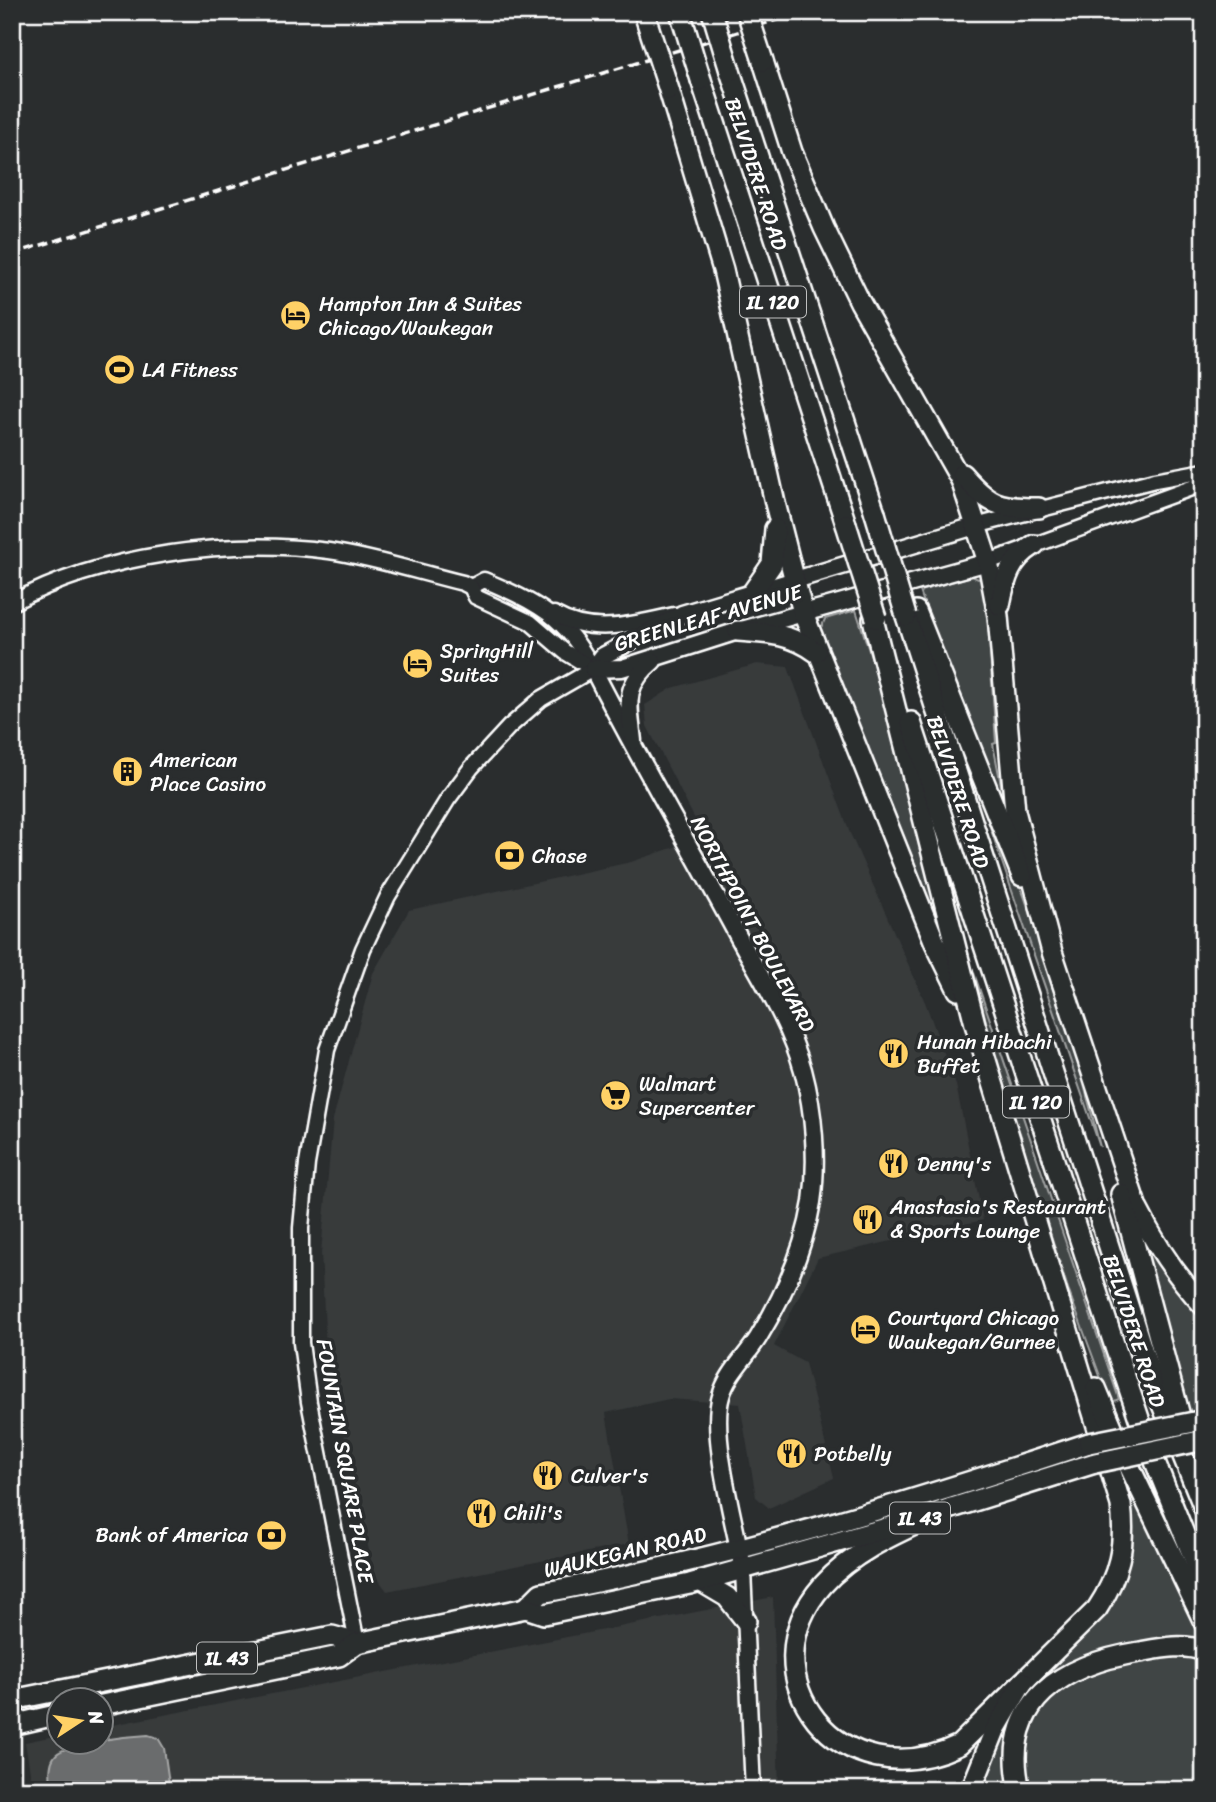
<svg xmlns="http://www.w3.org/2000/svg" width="1216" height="1802" font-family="Sriracha,sans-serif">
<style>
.built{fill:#373a3b}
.green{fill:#414445;stroke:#a0a2a2;stroke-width:2}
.water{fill:#6a6c6d;stroke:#a6a7a7;stroke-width:2}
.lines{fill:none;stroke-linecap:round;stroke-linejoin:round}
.tertiary-casing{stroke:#fff;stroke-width:19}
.secondary-casing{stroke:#fff;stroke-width:21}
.primary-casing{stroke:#fff;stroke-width:24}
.trunk-casing{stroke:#fff;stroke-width:24}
.tertiary{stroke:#2a2d2e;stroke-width:14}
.secondary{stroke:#2a2d2e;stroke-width:16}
.primary{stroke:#2a2d2e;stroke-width:19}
.trunk{stroke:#2a2d2e;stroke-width:19}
.rail{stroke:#fff;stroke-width:3.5;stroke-dasharray:10 5;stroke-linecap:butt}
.primary-bridge-casing{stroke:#fff;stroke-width:24;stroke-linecap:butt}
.primary-bridge{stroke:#2a2d2e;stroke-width:19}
.labels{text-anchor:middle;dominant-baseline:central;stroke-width:7;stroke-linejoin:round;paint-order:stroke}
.shield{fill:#2a2d2e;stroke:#bfc0c0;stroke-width:2}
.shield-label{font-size:19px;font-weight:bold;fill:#fff}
.street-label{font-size:21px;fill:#fff;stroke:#2a2d2e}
.poi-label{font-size:21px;fill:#fff;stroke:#2a2d2e;text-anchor:start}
</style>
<rect width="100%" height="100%" fill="#2a2d2e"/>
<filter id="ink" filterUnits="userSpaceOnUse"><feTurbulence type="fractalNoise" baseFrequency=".0143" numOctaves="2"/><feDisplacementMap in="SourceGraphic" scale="14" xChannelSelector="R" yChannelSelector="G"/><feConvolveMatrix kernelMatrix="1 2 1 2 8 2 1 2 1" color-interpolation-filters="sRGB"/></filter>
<g filter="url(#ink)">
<g class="built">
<path d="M757 664 788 667 850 833 925 1002 956 1085 983 1220 818 1258 774 1346 805 1363 834 1478 769 1508 756 1497 740 1404 669 1399 606 1413 629 1544 387 1591 374 1574 326 1350 321 1253 333 1119 373 973 409 910 631 862 704 837 647 726 645 705 672 688Z"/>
<path d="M773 1597 779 1790H33L25 1742 59 1735 60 1742H102V1727Z"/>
</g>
<g class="green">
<path d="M972 576 978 579 985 576 996 743 993 744 1003 795H1000L939 648 920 591Z"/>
<path d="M856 610 883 694 951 957 812 629 822 626 825 619Z"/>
<path d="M958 734C1018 867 1066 1006 1100 1147Z"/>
<path d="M974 973 1119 1399 1110 1403 1069 1292 1019 1135 1021 1136 1001 1082Z"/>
<path d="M1135 1215 1204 1310V1472L1200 1461Z"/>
<path d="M1124 1470 1204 1636V1646L1101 1651 1067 1665 1038 1688 1015 1790H977L1017 1701 1106 1609 1119 1472Z"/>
<path d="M1173 1652 1204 1657V1790H1026L1023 1744 1038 1706 1077 1675Z"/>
</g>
<path class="water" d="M148 1735 158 1738 164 1748 170 1790H51C51 1779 48 1766 54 1757 63 1742 129 1736 148 1735Z"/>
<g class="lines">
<defs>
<g id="tertiary">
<path d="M975 526 1155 480 1204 471"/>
<path d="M988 562 1194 487 1204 481"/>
<path d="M471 587 484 580C535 601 567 618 593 669"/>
<path d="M12 603C101 554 229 538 329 551 375 558 418 572 463 583L471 587 476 597 530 622 565 652 593 669"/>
<path d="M554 614C592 636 634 624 674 615"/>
<path d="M743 1570 753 1790"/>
<path d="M357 1643 309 1402 301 1343V1228L307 1164 327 1050 363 949 388 896 448 799 471 768 509 727 541 699 593 669"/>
</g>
<g id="secondary">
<path d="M593 669C639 760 691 848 739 938 762 980 790 1023 803 1070 814 1111 818 1160 812 1202 804 1250 783 1297 758 1338 746 1357 727 1374 721 1396 710 1432 733 1518 741 1558"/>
<path d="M593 669 603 656 682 614 975 526"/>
<path d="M593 669 622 668 738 631 988 562"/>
<path d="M633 741C629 704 622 687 653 661"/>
</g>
<g id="primary">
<path d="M763 61 792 152 824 228 860 302 961 480 988 562 998 616 1015 811 1052 952 1137 1208C1155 1244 1176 1276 1204 1306"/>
<path d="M730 71 875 513"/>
<path d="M701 80 846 524"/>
<path d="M669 90 723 270 775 503 803 613 935 943 958 990"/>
<path d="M962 474C989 505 998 508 1039 508"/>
<path d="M752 593 772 564 775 529"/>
<path d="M1000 605C1005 578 1010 560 1034 545"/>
<path d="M916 611 1022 876"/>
<path d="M906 616 1152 1380 1204 1508"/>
<path d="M873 619 975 1024 1121 1505C1126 1545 1119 1576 1097 1609L959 1745C840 1802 743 1675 823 1585 856 1548 907 1529 951 1508"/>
<path d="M738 631C767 633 792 634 816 652"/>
<path d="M911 722 1115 1347 1147 1442 1204 1583"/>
<path d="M1121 1194 1185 1435"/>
<path d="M1096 1388 1123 1453 1204 1622"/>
<path d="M939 1512 1095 1463"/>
<path d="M700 1581 727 1597 746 1621"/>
<path d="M526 1608 541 1593C729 1558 907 1503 1089 1443"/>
<path d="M12 1700 332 1636 357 1643"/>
<path d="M102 1705 339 1656 357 1643 526 1608 544 1614 690 1584 894 1526"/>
<path d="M12 1725 60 1714"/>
</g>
<g id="trunk">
<path d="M971 1790 995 1730 1023 1682"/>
<path d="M1020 1790C999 1701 1064 1664 1140 1652 1161 1648 1183 1643 1204 1651"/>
</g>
</defs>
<use href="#tertiary" class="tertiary-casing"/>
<use href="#secondary" class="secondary-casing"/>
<use href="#primary" class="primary-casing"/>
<use href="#trunk" class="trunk-casing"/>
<use href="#tertiary" class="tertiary"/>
<use href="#secondary" class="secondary"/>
<use href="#primary" class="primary"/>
<use href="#trunk" class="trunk"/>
<path class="rail" d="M12 254 803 12"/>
<defs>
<g id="primary-bridge">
<path d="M680 12 701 80"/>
<path d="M712 12 730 71"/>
<path d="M747 12 763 61"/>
<path d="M645 16 669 90"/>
<path d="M875 513 906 616"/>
<path d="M846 524 876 618"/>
<path d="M1089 1443 1204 1420"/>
<path d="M1095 1463 1204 1440"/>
</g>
</defs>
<use href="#primary-bridge" class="primary-bridge-casing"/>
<use href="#primary-bridge" class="primary-bridge"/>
</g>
</g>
<defs>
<symbol id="hotel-disc" viewBox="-11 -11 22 22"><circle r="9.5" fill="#ffd166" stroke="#2a2d2e"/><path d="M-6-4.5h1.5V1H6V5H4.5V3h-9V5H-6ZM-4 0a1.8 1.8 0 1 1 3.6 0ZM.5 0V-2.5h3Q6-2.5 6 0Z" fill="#111"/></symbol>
<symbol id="stadium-disc" viewBox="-11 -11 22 22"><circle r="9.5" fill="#ffd166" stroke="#2a2d2e"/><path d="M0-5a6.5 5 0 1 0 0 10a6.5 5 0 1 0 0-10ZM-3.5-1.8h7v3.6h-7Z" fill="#111"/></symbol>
<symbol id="building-disc" viewBox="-11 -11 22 22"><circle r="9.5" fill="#ffd166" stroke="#2a2d2e"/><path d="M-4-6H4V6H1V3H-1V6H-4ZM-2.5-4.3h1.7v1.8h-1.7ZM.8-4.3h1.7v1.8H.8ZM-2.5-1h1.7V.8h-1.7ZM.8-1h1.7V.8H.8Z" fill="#111"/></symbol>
<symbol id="bank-disc" viewBox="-11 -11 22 22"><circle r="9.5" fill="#ffd166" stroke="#2a2d2e"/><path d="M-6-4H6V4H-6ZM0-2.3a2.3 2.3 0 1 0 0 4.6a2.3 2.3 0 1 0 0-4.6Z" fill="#111"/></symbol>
<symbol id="restaurant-disc" viewBox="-11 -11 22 22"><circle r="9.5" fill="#ffd166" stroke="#2a2d2e"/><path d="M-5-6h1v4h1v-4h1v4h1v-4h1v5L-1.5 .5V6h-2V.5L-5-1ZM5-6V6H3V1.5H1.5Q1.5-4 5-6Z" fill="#111"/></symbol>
<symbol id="supermarket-disc" viewBox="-11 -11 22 22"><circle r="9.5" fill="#ffd166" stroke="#2a2d2e"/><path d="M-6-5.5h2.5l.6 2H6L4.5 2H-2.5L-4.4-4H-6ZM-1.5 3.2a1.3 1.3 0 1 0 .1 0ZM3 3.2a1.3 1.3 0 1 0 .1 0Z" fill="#111"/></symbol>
</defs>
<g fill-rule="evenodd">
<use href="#hotel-disc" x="278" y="298" width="35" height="35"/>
<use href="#stadium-disc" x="102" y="352" width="35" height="35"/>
<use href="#hotel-disc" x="400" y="646" width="35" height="35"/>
<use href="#building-disc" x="110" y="754" width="35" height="35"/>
<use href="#bank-disc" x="492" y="838" width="35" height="35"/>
<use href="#restaurant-disc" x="876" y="1036" width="35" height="35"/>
<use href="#supermarket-disc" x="598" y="1078" width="35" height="35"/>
<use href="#restaurant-disc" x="876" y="1146" width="35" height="35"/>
<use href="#restaurant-disc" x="850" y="1202" width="35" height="35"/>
<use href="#hotel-disc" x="848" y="1312" width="35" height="35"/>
<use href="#restaurant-disc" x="774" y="1436" width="35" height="35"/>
<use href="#restaurant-disc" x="530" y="1458" width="35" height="35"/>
<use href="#restaurant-disc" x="464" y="1496" width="35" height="35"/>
<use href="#bank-disc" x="254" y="1518" width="35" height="35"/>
</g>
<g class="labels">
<g class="shield">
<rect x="740" y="286.5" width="66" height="31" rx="5"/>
<rect x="1003" y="1086.5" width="66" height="31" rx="5"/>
<rect x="890" y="1502.5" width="60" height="31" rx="5"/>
<rect x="197" y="1642.5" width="60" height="31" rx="5"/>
</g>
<g class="shield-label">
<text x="773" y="302">IL 120</text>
<text x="1036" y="1102">IL 120</text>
<text x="920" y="1518">IL 43</text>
<text x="227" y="1658">IL 43</text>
</g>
<g class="street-label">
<text transform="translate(756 174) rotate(72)">BELVIDERE ROAD</text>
<text transform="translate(708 618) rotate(-16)">GREENLEAF AVENUE</text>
<text transform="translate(958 792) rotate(72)">BELVIDERE ROAD</text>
<text transform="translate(753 924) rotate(62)">NORTHPOINT BOULEVARD</text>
<text transform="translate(1134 1331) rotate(72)">BELVIDERE ROAD</text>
<text transform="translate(345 1461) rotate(80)">FOUNTAIN SQUARE PLACE</text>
<text transform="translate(625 1552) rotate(-13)">WAUKEGAN ROAD</text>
</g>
<g class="poi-label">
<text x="319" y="304">Hampton Inn &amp; Suites<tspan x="319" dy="24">Chicago/Waukegan</tspan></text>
<text x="142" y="370">LA Fitness</text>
<text x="440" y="651">SpringHill<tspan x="440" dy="24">Suites</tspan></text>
<text x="150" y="760">American<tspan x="150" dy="24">Place Casino</tspan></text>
<text x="532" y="856">Chase</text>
<text x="917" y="1042">Hunan Hibachi<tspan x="917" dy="24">Buffet</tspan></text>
<text x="639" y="1084">Walmart<tspan x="639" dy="24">Supercenter</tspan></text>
<text x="917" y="1164">Denny's</text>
<text x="890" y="1207">Anastasia's Restaurant<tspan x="890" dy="24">&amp; Sports Lounge</tspan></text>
<text x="888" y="1318">Courtyard Chicago<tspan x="888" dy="24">Waukegan/Gurnee</tspan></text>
<text x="814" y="1454">Potbelly</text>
<text x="571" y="1476">Culver's</text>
<text x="504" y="1513">Chili's</text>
<text x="248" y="1535" text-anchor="end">Bank of America</text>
</g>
</g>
<rect width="1216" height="1802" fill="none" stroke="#2a2d2e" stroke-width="42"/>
<rect x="21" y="21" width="1174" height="1760" fill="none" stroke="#fff" stroke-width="2.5" filter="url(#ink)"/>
<g transform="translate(80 1721) rotate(78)"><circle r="33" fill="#2a2d2e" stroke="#7f8182" stroke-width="2"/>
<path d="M0-5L12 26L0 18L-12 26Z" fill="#ffd166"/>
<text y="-10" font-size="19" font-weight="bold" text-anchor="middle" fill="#ffffff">N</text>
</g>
</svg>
